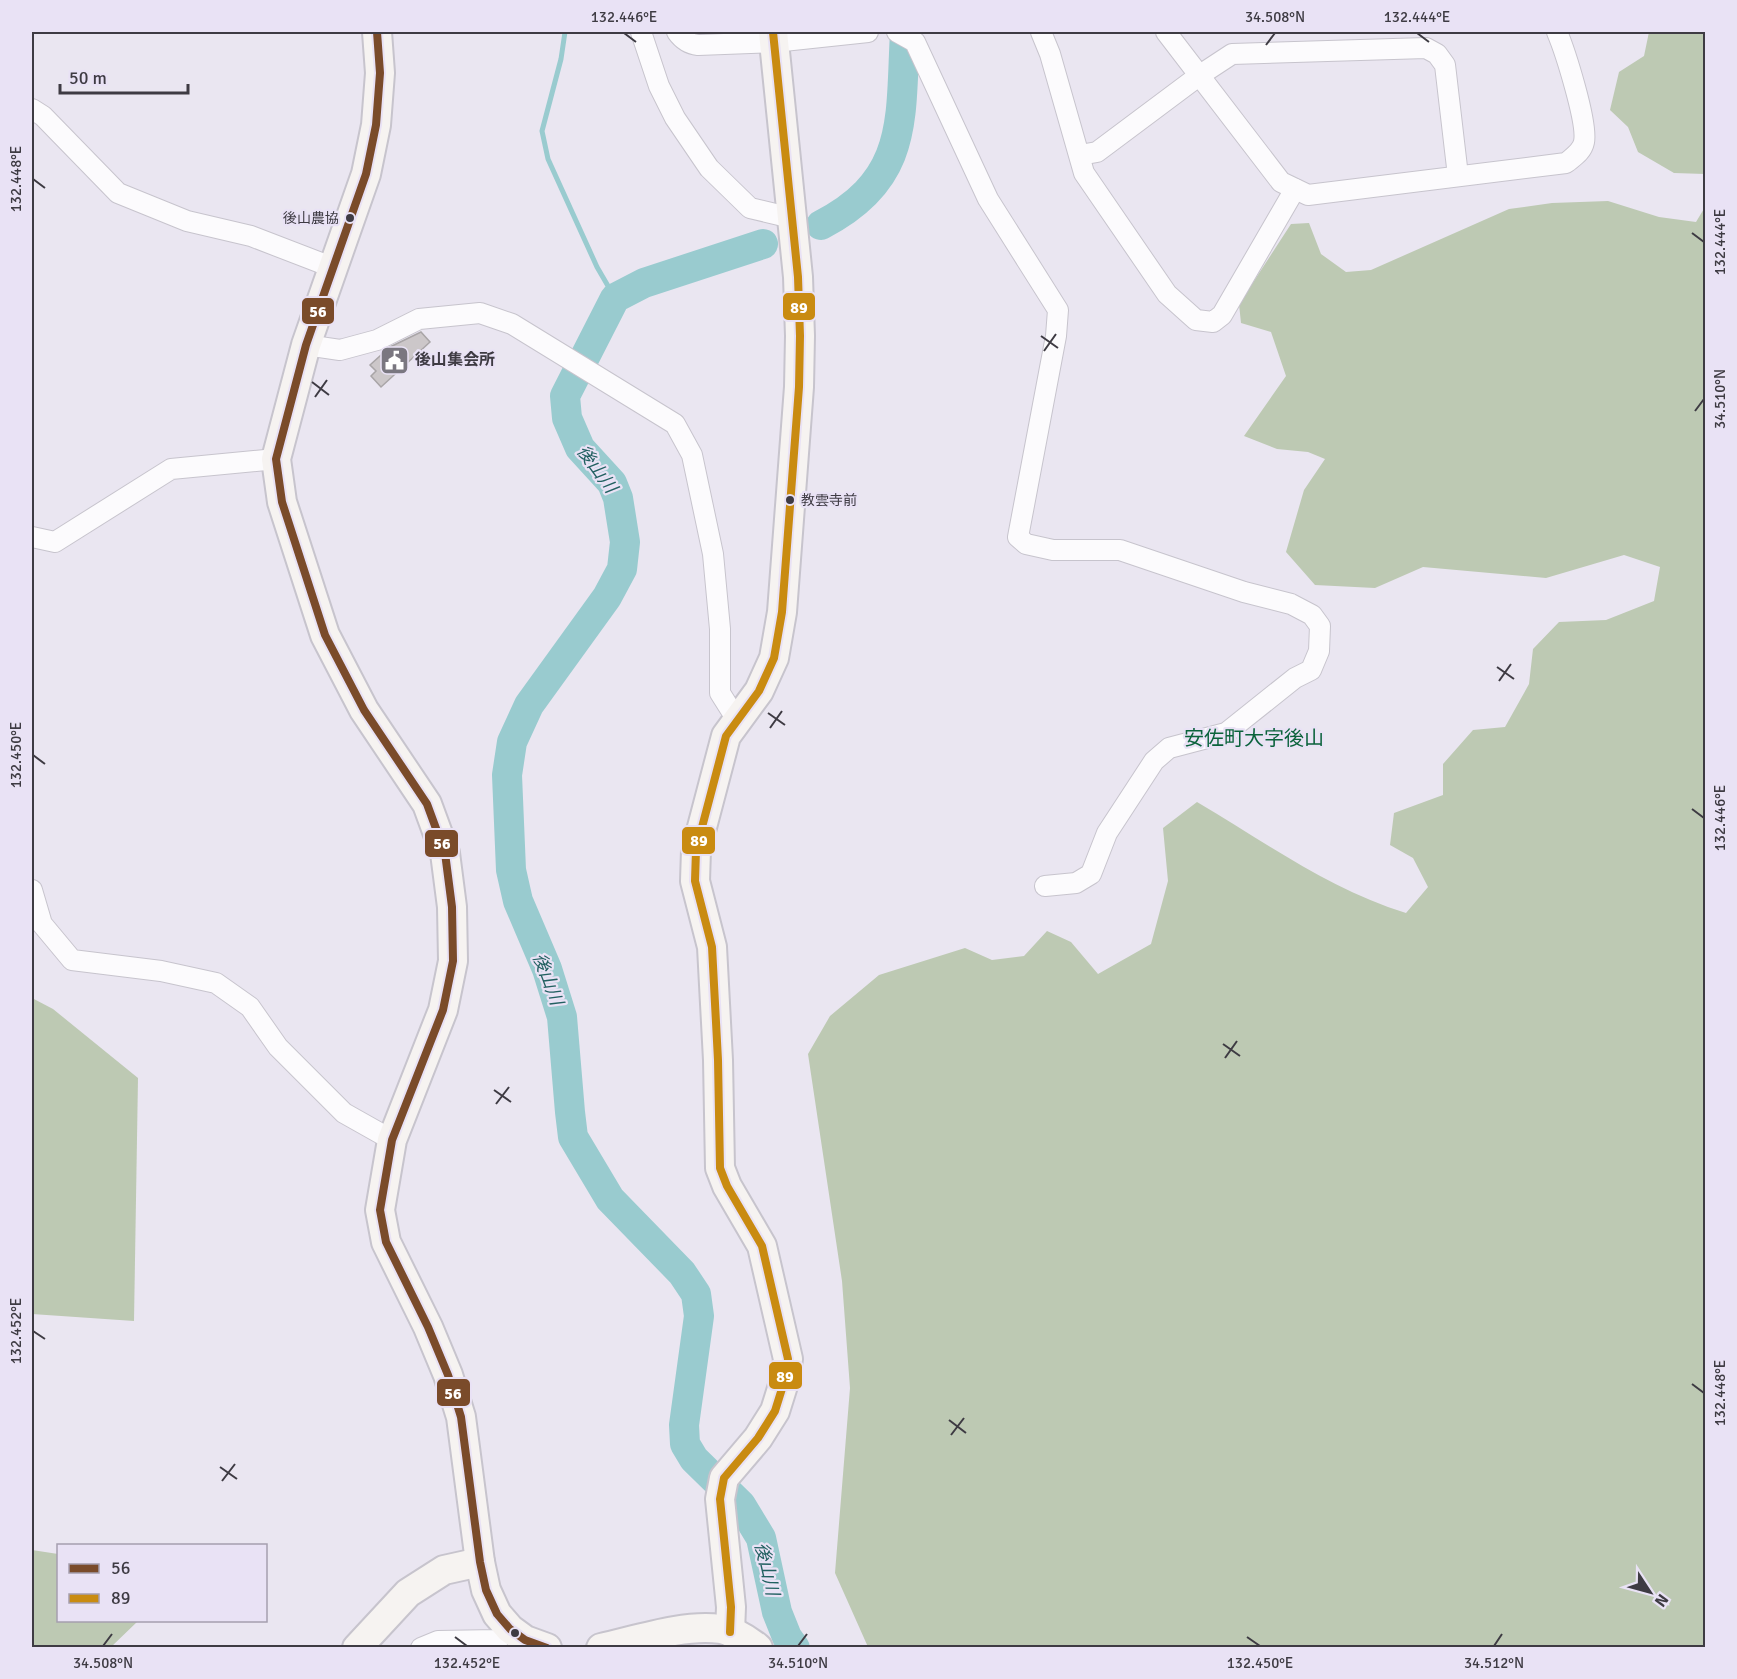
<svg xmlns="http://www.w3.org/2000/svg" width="1737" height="1679" font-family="Signika,'Noto Sans JP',sans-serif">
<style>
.forest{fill:#bdc9b3}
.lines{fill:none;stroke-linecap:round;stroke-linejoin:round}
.stream{stroke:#99cbcf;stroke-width:5}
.river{stroke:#99cbcf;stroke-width:30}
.building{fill:#ccc7c9;stroke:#a9a5a7;stroke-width:1.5}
.street-casing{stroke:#c7c4cd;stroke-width:22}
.secondary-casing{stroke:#c7c4cd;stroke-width:32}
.street{stroke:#fcfbfd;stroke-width:20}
.secondary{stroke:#f6f3f1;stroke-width:28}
.bus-1-casing{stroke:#e9e2f5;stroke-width:12}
.bus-2-casing{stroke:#e9e2f5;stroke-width:12}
.bus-1{stroke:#7a4b2a;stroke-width:8}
.bus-2{stroke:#c98b11;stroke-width:8}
.ticks{fill:none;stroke:#3e3b43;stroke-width:2}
.bus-dot{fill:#3e3b43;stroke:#e9e2f5;stroke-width:2}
.labels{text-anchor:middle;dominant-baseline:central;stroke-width:4.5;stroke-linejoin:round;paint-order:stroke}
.bus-label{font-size:14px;fill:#3e3b43;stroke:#e9e2f5;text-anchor:end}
.poi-label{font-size:16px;font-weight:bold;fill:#3e3b43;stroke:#e9e2f5;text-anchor:start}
.water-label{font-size:18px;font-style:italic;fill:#226061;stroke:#e9e2f5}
.quarter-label{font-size:20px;fill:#0c633c;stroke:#e9e2f5}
.line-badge{stroke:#e9e2f5;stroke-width:2}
.badge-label{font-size:16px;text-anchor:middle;font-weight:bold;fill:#fff}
.neatline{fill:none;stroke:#3e3b43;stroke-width:2}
.ticks-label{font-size:15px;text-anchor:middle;fill:#3e3b43}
</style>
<rect width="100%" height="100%" fill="#eae6f1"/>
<g class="forest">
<path d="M1649 32H1705V174L1674 173 1638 152 1628 127 1610 110 1619 72 1644 56Z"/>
<path d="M1608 201 1659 217 1696 222 1705 207V1647H868L835 1573 850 1388 842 1281 808 1054 830 1016 879 975 965 948 992 960 1024 956 1047 931 1071 942 1098 974 1151 944 1168 881 1163 828 1197 802C1265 842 1330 890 1406 913L1428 887 1413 858 1390 845 1394 813 1443 795V764L1473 730 1505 727 1529 684 1533 649 1559 622 1606 620 1654 601 1660 567 1624 555 1546 578 1423 567 1375 588 1315 585 1286 552 1304 490 1325 459 1308 452 1277 449 1244 436 1286 376 1271 332 1241 323 1239 304 1291 224 1309 223 1321 254 1346 272 1371 270 1509 209 1552 203Z"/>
<path d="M32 998 53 1009 138 1078 134 1321 32 1314Z"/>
<path d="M32 1550 58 1554V1620L138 1621 111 1647H32Z"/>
</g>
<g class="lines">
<path class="stream" d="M565 32 561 59 542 131 548 159 597 267 615 298"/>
<g class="river">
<path d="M821 225C910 179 900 119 905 32"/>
<path d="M763 244 644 283 615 298 565 396 567 418 580 448 612 483 618 498 625 542 622 569 607 597 529 705 512 742 507 775 511 870 518 901 547 969 562 1017 570 1112 573 1137 610 1199 682 1273 696 1294 699 1316 684 1425 685 1444 694 1459 741 1505 761 1538 777 1612 787 1637 795 1648"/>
</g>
</g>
<path class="building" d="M421 332 430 342 381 387 371 376 376 371 370 365 390 347Z"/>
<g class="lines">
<defs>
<g id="street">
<path d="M641 32 659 86 675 118 709 168 750 208 792 218"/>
<path d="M677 32C682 39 689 44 698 45L774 42 868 32"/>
<path d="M897 32 915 42 988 199 1058 310 1056 336 1018 537 1026 544 1053 550H1120L1244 592 1291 604 1312 615 1320 626 1319 651 1311 670 1295 678 1226 733 1169 748 1154 761 1107 833 1091 874 1076 883 1045 886"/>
<path d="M1041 32 1050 54 1084 173 1167 294 1196 320 1213 322 1222 315 1295 189"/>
<path d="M1166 32 1281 182 1308 195 1566 163C1573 157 1582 152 1584 142 1588 123 1565 51 1557 32"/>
<path d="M32 109 43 116 118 193 187 221 251 236 334 268"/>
<path d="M1080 155 1097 152 1200 75 1232 54 1426 48 1437 54 1445 65 1458 176"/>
<path d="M306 345 340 350 377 340 419 319 480 313 512 324 675 424 692 455 713 554 720 629V693L737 720"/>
<path d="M32 537 55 542 171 469 276 459"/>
<path d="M32 890 42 924 72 960 161 971 216 983 250 1007 278 1047 344 1113 392 1140"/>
<path d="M421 1648 438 1641 497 1640 510 1629"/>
</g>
<g id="secondary">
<path d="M377 32 380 73 376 125 366 174 306 345 276 459 282 502 325 635 364 710 427 804 445 853 452 907 453 961 443 1010 392 1140 380 1210 386 1242 428 1327 448 1375 461 1417 480 1562 486 1590 497 1614 510 1629 525 1640 547 1648"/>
<path d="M730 1632 731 1607 720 1499 724 1478 758 1438 775 1411 785 1379 788 1359 762 1246 727 1186 720 1168 718 1060 712 947 695 881 696 850 726 736 759 691 774 658 782 612 799 387 800 336 798 277 773 32"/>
<path d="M357 1648 408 1593 444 1570 480 1562"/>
<path d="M601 1648C637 1640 684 1624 720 1629 734 1631 747 1639 758 1648"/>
</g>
</defs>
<use href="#street" class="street-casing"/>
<use href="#secondary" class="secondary-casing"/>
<use href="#street" class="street"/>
<use href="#secondary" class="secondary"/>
<defs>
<path id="bus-1" d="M377 32 380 73 376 125 366 174 306 345 276 459 282 502 325 635 364 710 427 804 445 853 452 907 453 961 443 1010 392 1140 380 1210 386 1242 428 1327 448 1375 461 1417 480 1562 486 1590 497 1614 510 1629 525 1640 547 1648"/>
<path id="bus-2" d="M730 1632 731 1607 720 1499 724 1478 758 1438 775 1411 785 1379 788 1359 762 1246 727 1186 720 1168 718 1060 712 947 695 881 696 850 726 736 759 691 774 658 782 612 799 387 800 336 798 277 773 32"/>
</defs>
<use href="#bus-1" class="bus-1-casing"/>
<use href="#bus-2" class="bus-2-casing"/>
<use href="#bus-1" class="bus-1"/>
<use href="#bus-2" class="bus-2"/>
</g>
<path class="ticks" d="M624 33 636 42M1417 33 1429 42M1266 45 1275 33M33 179 45 188M1692 233 1704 242M1041 336 1058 348M1044 351 1056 334M312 382 329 395M315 397 327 380M1695 411 1704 399M1497 667 1514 679M1499 681 1511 664M768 713 785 725M770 728 782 711M33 755 45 764M1692 809 1704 818M1223 1044 1240 1056M1225 1058 1237 1041M494 1090 511 1102M496 1104 509 1087M33 1331 45 1339M1692 1384 1704 1393M949 1420 966 1433M951 1435 964 1418M220 1467 237 1479M222 1481 235 1464M455 1637 467 1646M1247 1637 1260 1646M103 1646 112 1634M798 1646 807 1634M1494 1646 1502 1634"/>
<defs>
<symbol id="civic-square" viewBox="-11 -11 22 22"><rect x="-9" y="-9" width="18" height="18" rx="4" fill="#7a7780" stroke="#e9e2f5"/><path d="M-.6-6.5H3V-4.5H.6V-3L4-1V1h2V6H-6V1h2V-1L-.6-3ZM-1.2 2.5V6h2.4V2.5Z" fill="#fff"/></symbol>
</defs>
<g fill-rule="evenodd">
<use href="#civic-square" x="378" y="344" width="33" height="33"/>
</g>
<g class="bus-dot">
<circle cx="350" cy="218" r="5"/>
<circle cx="790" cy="500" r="5"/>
<circle cx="515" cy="1633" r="5"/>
</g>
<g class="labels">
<g class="bus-label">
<text x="339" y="218">後山農協</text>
<text x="801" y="500" text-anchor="start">教雲寺前</text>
</g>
<g class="poi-label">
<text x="415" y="360">後山集会所</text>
</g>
<g class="water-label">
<text transform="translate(597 469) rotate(54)">後山川</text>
<text transform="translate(548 979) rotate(69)">後山川</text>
<text transform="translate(767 1569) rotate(77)">後山川</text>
</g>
<g class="quarter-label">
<text x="1254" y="738">安佐町大字後山</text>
</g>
</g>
<g class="line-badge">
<rect x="782" y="292" width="34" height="29" rx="6" fill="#c98b11"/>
<rect x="301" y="297" width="34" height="28" rx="6" fill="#7a4b2a"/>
<rect x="681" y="826" width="35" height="29" rx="6" fill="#c98b11"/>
<rect x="424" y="829" width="35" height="29" rx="6" fill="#7a4b2a"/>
<rect x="768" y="1361" width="35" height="29" rx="6" fill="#c98b11"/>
<rect x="436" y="1378" width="35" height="29" rx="6" fill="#7a4b2a"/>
</g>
<g class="badge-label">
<text x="799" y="313">89</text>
<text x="318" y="317">56</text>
<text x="699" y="846">89</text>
<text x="442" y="849">56</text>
<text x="785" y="1382">89</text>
<text x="453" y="1399">56</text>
</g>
<rect width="1737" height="1679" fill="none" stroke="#e9e2f5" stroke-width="66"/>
<rect x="57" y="1544" width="210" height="78" fill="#e9e2f5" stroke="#a59fae" stroke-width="1.5"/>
<rect x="69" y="1564" width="30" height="9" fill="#7a4b2a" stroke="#a59fae" stroke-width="1.5"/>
<text x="111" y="1574" font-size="18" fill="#3e3b43">56</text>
<rect x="69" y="1594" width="30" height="9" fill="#c98b11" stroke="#a59fae" stroke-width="1.5"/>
<text x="111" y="1604" font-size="18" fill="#3e3b43">89</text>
<g transform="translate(1650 1592) rotate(126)" stroke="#e9e2f5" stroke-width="4.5" paint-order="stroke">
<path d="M0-4.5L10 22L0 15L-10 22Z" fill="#3e3b43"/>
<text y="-9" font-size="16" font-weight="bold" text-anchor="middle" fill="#3e3b43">N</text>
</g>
<path d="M60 84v9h128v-9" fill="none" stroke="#3e3b43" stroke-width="3"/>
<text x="69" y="84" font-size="18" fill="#3e3b43" stroke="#e9e2f5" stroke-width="4.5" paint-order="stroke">50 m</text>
<rect x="33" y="33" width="1671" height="1613" class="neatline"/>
<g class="ticks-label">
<text x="624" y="22">132.446°E</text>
<text x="1275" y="22">34.508°N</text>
<text x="1417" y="22">132.444°E</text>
<text transform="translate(16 179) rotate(-90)" y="5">132.448°E</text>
<text transform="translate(1720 242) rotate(-90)" y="5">132.444°E</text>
<text transform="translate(1720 399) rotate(-90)" y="5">34.510°N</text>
<text transform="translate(16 755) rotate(-90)" y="5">132.450°E</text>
<text transform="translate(1720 818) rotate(-90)" y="5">132.446°E</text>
<text transform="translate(16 1331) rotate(-90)" y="5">132.452°E</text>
<text transform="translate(1720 1393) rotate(-90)" y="5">132.448°E</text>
<text x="103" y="1668">34.508°N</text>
<text x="467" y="1668">132.452°E</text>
<text x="798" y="1668">34.510°N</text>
<text x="1260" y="1668">132.450°E</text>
<text x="1494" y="1668">34.512°N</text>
</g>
</svg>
